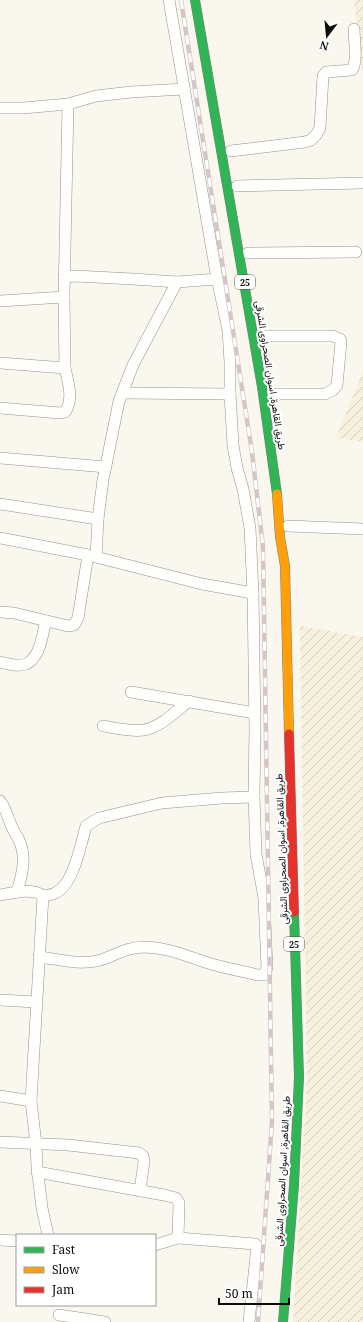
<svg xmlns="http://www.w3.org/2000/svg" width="363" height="1322" font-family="'Noto Serif',Vazirmatn,serif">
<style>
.farmland{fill:url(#farmland-furrows)}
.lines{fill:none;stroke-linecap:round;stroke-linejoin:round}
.street-casing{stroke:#93928e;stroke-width:12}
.fast-casing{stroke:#807f7c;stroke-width:10}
.slow-casing{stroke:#807f7c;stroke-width:10}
.jam-casing{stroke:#807f7c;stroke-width:10}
.street{stroke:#fefefd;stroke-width:11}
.fast{stroke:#30b455;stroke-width:9}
.slow{stroke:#ff9f0a;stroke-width:9}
.jam{stroke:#e5322d;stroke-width:9}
.rail-casing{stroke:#d6c5c6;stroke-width:4.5}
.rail{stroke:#fff;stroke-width:3;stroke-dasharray:9;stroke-linecap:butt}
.labels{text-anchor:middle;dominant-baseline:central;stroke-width:4;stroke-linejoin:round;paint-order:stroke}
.shield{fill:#fff;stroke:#555;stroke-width:1}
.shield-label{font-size:9px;font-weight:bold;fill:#0c0c0c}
.street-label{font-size:10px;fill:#0c0c0c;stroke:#fff}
</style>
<defs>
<pattern id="farmland-furrows" width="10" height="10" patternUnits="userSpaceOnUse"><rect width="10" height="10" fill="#f6f0dc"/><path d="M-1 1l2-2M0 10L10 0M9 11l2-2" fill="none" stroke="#d2cdbc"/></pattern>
</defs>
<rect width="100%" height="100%" fill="#faf7ef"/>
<g class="farmland">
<path d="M354 0H363V75Z"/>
<path d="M363 371V442L336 438Z"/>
<path d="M300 626 363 637V1322H293L307 1080Z"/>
</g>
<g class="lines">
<defs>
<g id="street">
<path d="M0 108H23L68 104 96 96 131 92 184 89"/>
<path d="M231 151 305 142 311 140 316 135 320 128 323 76 326 72 352 70C358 62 354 39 354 29"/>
<path d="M237 186 363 183"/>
<path d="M248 253 356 252"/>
<path d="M64 277 75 276 133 279 177 282 217 279"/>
<path d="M0 301 64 297"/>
<path d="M261 336H333L340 339 341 342 337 385 333 390 325 394H271"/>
<path d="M0 363 65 368 64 297 68 104"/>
<path d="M122 393 230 394"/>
<path d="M0 408 60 413 65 412C74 399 68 382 65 368"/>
<path d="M0 458 106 467"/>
<path d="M0 504 98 519"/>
<path d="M288 526 363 529"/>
<path d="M0 538 88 555 202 584 253 593"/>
<path d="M96 557 98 519 103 480 119 401 133 365 177 282"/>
<path d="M0 612 14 613 68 626 74 625 78 618 88 555"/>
<path d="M0 662C8 664 18 667 26 664 41 657 42 634 46 621"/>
<path d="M131 692 255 713"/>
<path d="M103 726C116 728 131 732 144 730 161 727 176 711 189 701"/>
<path d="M0 801C6 808 8 819 12 827 14 832 17 836 19 840 27 857 22 875 17 892"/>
<path d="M0 895C13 893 33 887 43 896L31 1101 36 1144 37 1167 42 1208 48 1235"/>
<path d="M43 896C47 895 52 895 55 893 74 885 81 843 86 826L99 818 162 803 222 798 254 797"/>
<path d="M39 957C57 959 79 965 97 961 116 956 124 947 146 947 170 948 186 956 208 963 224 968 241 971 258 975H264L267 968 264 898 256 854 254 797 255 728 253 593 250 528 243 489 237 468 233 445 230 394V362L228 330 216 273 169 0"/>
<path d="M0 1000 36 1002"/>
<path d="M0 1096 31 1101"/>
<path d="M0 1142 68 1145 139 1153 143 1156 144 1161 140 1191"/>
<path d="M37 1172 164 1195 176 1198 179 1203 178 1238 155 1245"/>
<path d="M178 1238 255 1244 257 1246 249 1322"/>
<path d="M0 1240 17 1241"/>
<path d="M59 1315 105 1322"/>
</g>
<g id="fast">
<path d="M195 0 262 387 277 494"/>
<path d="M283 1322 294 1185 299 1077 294 912"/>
</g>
<path id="slow" d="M277 494 280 537 285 566 289 734"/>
<path id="jam" d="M289 734 294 912"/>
</defs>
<use href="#street" class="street-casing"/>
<use href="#fast" class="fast-casing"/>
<use href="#slow" class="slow-casing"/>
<use href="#jam" class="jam-casing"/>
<use href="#street" class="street"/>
<use href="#fast" class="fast"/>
<use href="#slow" class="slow"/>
<use href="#jam" class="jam"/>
<defs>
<path id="rail" d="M181 0 252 452 263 547 272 1121 258 1322"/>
</defs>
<use href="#rail" class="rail-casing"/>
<use href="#rail" class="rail"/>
</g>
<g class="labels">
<g class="shield">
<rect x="235" y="275" width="20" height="14" rx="3"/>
<rect x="284" y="937" width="20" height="14" rx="3"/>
</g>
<g class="shield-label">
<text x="245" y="282">25</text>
<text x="294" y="944">25</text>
</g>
<g class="street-label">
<text transform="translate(271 375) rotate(81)">طريق القاهرة, اسوان الصحراوى الشرقى</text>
<text transform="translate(281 849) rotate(-92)">طريق القاهرة, اسوان الصحراوى الشرقى</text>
<text transform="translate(282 1171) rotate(-87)">طريق القاهرة, اسوان الصحراوى الشرقى</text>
</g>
</g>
<rect x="16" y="1234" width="140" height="72" fill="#ffffff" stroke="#9e9e9e"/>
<rect x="24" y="1247" width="20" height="6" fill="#30b455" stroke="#9e9e9e"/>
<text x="52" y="1254" font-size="12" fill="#0c0c0c">Fast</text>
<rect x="24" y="1267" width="20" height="6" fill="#ff9f0a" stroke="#9e9e9e"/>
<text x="52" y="1274" font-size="12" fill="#0c0c0c">Slow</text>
<rect x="24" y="1287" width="20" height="6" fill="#e5322d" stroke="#9e9e9e"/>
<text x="52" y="1294" font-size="12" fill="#0c0c0c">Jam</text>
<g transform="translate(327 36) rotate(196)" stroke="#ffffff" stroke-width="3" paint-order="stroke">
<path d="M0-3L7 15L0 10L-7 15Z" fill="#0c0c0c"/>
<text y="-6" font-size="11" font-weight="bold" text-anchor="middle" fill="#0c0c0c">N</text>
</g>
<path d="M219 1298v6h70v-6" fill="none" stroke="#0c0c0c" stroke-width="2"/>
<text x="225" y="1298" font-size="12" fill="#0c0c0c" stroke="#ffffff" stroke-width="3" paint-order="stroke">50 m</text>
</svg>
